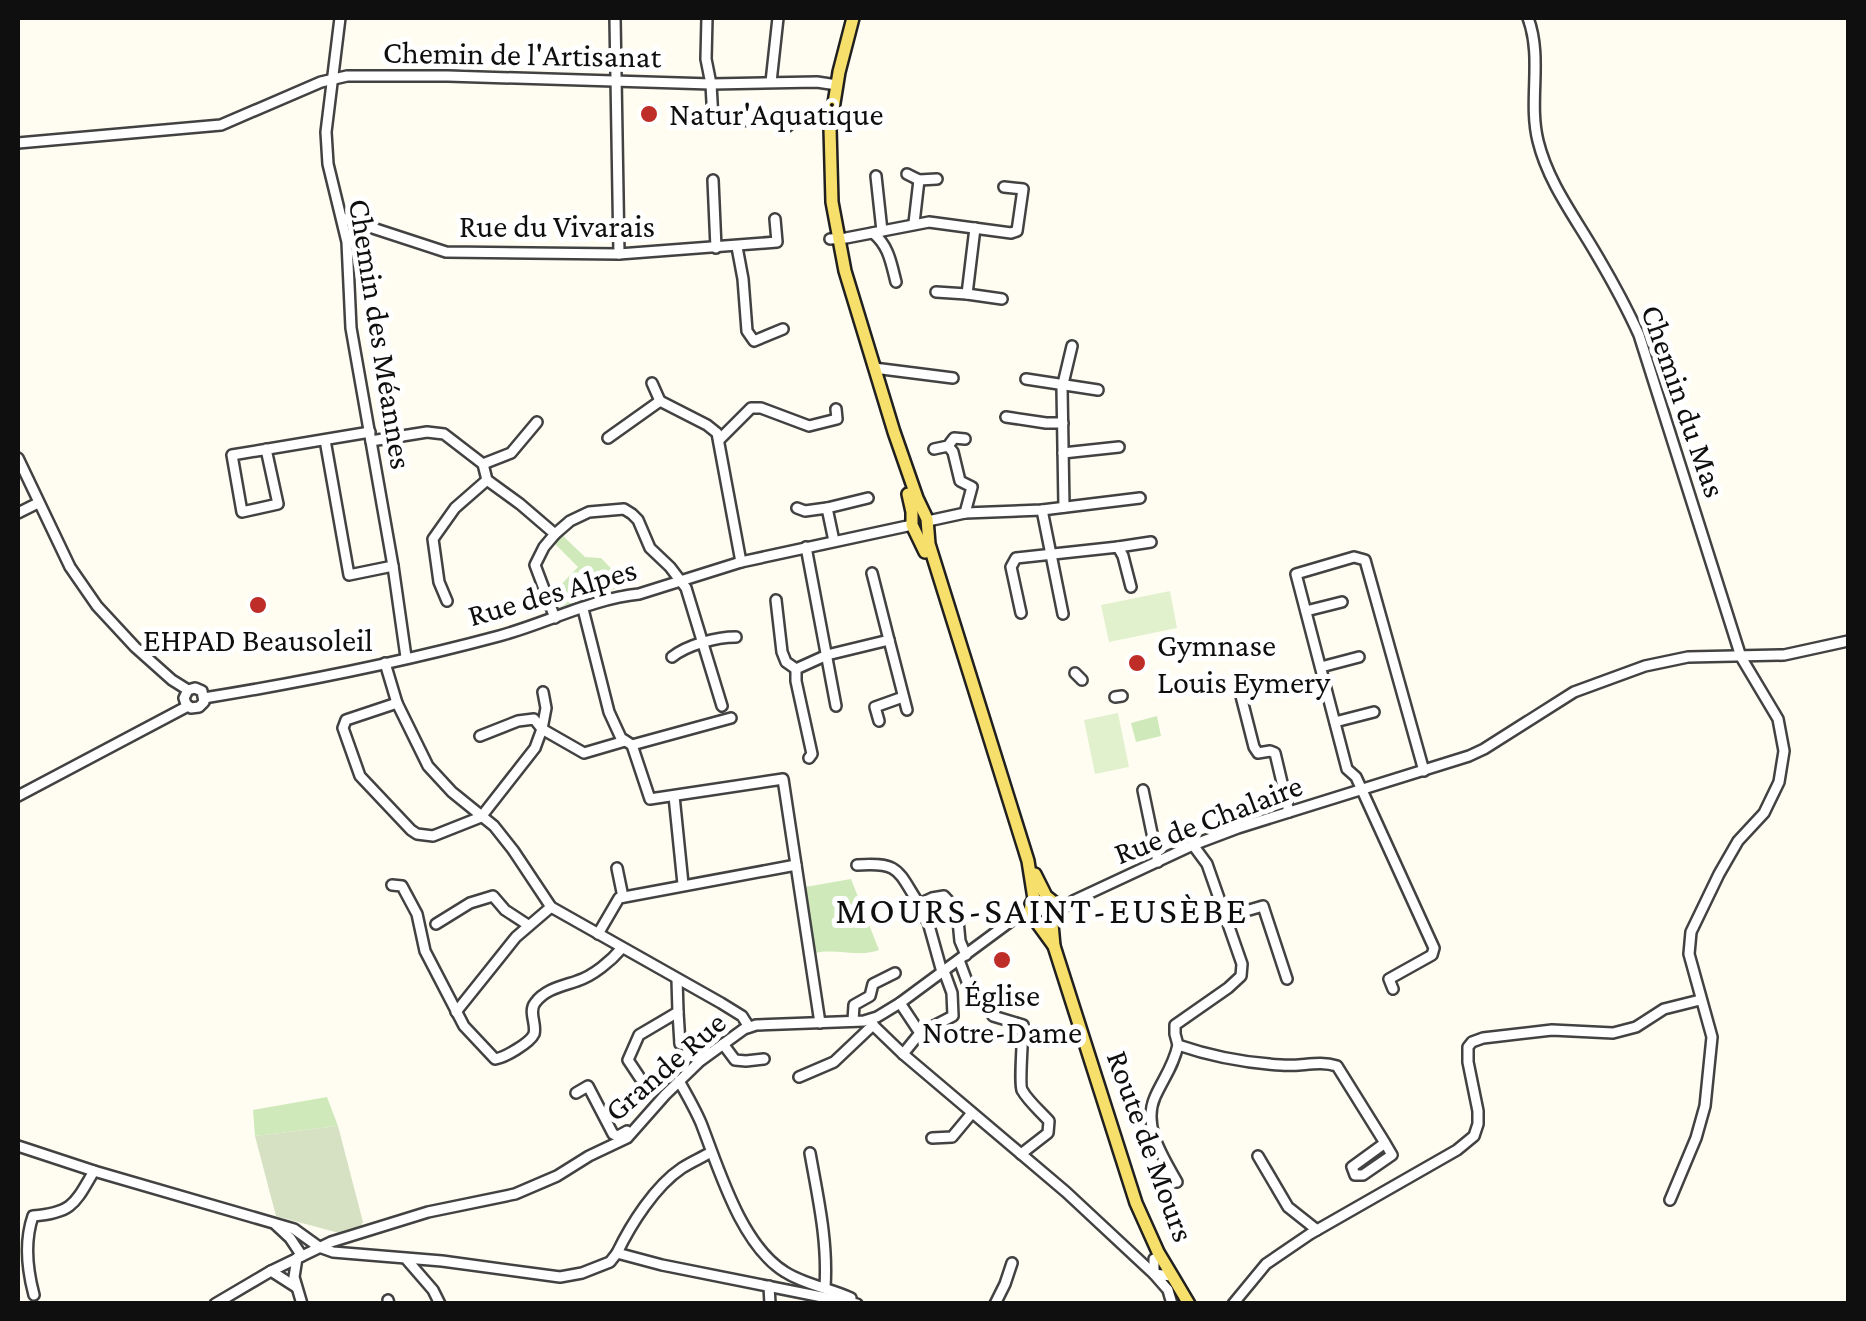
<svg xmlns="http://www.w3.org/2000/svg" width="1866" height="1321" font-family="'Crimson Pro',serif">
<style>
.green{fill:#cfe9bb}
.cemetery{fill:#d5e1c2}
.pitch{fill:#e1f1cd}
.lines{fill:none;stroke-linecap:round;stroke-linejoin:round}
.minor-casing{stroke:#424242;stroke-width:14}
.major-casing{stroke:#202020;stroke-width:16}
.minor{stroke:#fff;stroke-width:9}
.major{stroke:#f6df6a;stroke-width:11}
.poi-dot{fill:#be2d28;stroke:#fff;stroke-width:4}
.labels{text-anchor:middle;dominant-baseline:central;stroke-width:10;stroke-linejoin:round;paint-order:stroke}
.street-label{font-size:32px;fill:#0f0f0f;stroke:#fff}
.poi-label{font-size:32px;fill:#0f0f0f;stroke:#fff;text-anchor:start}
.quarter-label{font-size:38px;letter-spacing:2.5px;fill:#0f0f0f;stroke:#fff}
</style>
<rect width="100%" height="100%" fill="#fffdf1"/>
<g class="green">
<path d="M562 535 585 557 601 558 627 585 558 608 553 605 551 595 578 567 555 544Z"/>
<path d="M1157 716 1161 736 1136 742 1131 723Z"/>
<path d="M851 879 879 950C858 958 837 948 815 953L805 887Z"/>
<path d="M327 1097 338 1126 255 1136 253 1110Z"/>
</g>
<path class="cemetery" d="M338 1126 363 1222 361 1226 339 1233 276 1216 255 1136Z"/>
<g class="pitch">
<path d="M1170 591 1177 628 1109 642 1101 605Z"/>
<path d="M1118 713 1129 767 1095 774 1084 720Z"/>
</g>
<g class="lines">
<defs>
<g id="minor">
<path d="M340 18 326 132 328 164 347 242 351 328 393 566 406 657"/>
<path d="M615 18 619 254"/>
<path d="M707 18 706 59 711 84 713 120 782 121 788 126"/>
<path d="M1528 18C1543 58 1528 101 1538 141 1548 182 1574 216 1595 252 1611 279 1626 306 1639 335L1741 657 1778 719 1784 751 1779 782 1764 813 1738 841 1719 874 1691 932 1689 954 1712 1037 1705 1106 1696 1138 1670 1200"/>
<path d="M771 82 778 18"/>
<path d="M18 143 221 125 321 82 347 76H448L711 84 817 82 837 85"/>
<path d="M907 174 919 180 937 179"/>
<path d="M876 176 882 231"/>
<path d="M713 180 716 248"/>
<path d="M342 218 446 252 619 254 777 242 775 219"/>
<path d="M914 223 919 180"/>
<path d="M975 228 967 294 1002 299"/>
<path d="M873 233C889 246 891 263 896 282"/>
<path d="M830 239 846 238 929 222 1011 233 1017 231 1023 189 1004 187"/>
<path d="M737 247 743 279 747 331 754 341 783 329"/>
<path d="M936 292 967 294"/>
<path d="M874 368 953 378"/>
<path d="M1026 379 1098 390"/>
<path d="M652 383 660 401"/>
<path d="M1006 417 1046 423H1063"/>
<path d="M608 438 660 401 707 425 717 433 741 562"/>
<path d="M325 440 349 575 393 566"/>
<path d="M719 440 751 408H761L809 426 837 419 836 409"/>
<path d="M371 441 427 432 444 434 483 464 487 480 520 504 555 534 570 521 589 512 624 509 632 514 638 520 650 548 670 567 686 588 722 706"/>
<path d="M948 446 953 452 960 481 972 487 965 513"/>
<path d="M266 449 278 504 242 512 232 455 370 432"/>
<path d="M934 449 948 446 954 438 965 439"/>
<path d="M1063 453 1119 447"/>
<path d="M18 458 70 567 97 606 135 647 172 680 188 690 195 688 202 691 204 702 199 707 191 708 186 704 184 698 188 690"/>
<path d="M483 464 511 453 537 422"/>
<path d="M1064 507 1062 388 1072 346"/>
<path d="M797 508 805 511 827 508 834 541"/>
<path d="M827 508 868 498"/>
<path d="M1042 510 1063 614"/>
<path d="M18 513 38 503"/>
<path d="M928 521 965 513 1042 510 1140 498"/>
<path d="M806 547 836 706"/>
<path d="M1118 547 1151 542"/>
<path d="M776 600 782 652 786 662 796 669"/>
<path d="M447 601 439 582 433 539 455 508 487 480"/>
<path d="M583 609 609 712 621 738 632 745 650 799 783 779 820 1023"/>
<path d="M1306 611 1342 602"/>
<path d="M1021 613 1011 567 1016 558 1118 547 1123 556 1131 587"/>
<path d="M555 618 535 565 544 547 555 534"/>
<path d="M889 640 907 710"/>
<path d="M672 657C687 645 716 637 736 637"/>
<path d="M385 663 397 703 428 766 452 792 494 826 513 850 551 907 721 1003 742 1016 749 1027"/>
<path d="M1321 667 1359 657"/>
<path d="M1075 673 1082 680"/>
<path d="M1240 692 1254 747 1258 753 1270 751 1275 753 1289 812"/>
<path d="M1115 697 1122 696"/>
<path d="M204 698C303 682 402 662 499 636 544 624 594 598 639 594L741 562 912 525"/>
<path d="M397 703 346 720 343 728 360 776 411 830 417 834 433 836 481 817 535 748 542 729 584 753 625 741"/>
<path d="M879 721 875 707 903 697"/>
<path d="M1335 722 1374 712"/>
<path d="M480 736 518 721 534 719 542 729 546 708 543 692"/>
<path d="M632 745 731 718"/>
<path d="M809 758 812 754 796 681V669L827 655 889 640 872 573"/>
<path d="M1143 790 1158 862"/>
<path d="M18 796 188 706"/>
<path d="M674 796 683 884"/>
<path d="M1193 845 1207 864 1242 964 1241 976 1228 988 1175 1025V1034L1178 1045C1210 1056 1247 1063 1281 1065 1301 1067 1318 1060 1337 1066L1385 1143 1352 1167 1355 1175H1363L1392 1155 1385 1143"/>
<path d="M857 865C900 862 897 870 919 904"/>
<path d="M617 868 623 897"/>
<path d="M392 885 402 886 417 914 425 951 464 1026 495 1059C504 1058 530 1043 534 1034 537 1024 528 1012 535 1003 545 989 563 986 577 981 593 976 611 961 622 948"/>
<path d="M1056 912 1075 900 1193 845 1238 828 1469 756 1484 749 1574 692 1645 666 1688 657 1784 655 1848 641"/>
<path d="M1225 917 1263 906 1287 979"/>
<path d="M436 924 470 903 493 896 505 910 528 925"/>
<path d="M598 934 619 898 796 865"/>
<path d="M959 960 972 995"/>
<path d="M942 972 928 922 922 913 919 904 932 898 944 896 957 910 960 941 966 955"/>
<path d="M1393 989 1389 979 1432 955 1434 948 1356 777 1347 769 1296 574 1354 557 1365 560 1424 771"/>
<path d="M900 1003 920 1033 903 1054"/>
<path d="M456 1012 516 937 551 907"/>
<path d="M678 1012 680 1044"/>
<path d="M993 1016 1023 1025C1023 1037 1019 1084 1022 1090 1028 1101 1040 1111 1049 1121L1048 1133 1021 1154"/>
<path d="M870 1020 875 1027 903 1054 1066 1192 1154 1274 1171 1276"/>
<path d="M853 1021 854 1005 870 996 873 984 895 973"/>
<path d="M920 1033 953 1016 952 993 944 971"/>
<path d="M723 1044 735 1060 746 1061 764 1059"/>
<path d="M799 1077 834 1062 873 1025"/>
<path d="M640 1078 628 1060 639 1035 678 1012 677 979"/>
<path d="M679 1081C687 1095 695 1109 701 1123 719 1169 741 1245 785 1272 805 1285 830 1288 851 1298"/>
<path d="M576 1093 588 1086 613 1134 618 1136 627 1131"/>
<path d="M932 1138 952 1137 972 1113"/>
<path d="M18 1146 94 1171 294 1229 319 1247 333 1252 442 1261 560 1277 582 1273 610 1262 617 1253 662 1265 857 1304"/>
<path d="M810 1153C818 1198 828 1241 825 1287"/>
<path d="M1258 1156 1288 1207 1317 1230"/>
<path d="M1177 1182C1163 1157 1142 1126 1155 1097 1163 1079 1174 1065 1178 1045"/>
<path d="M276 1225 290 1238 302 1256"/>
<path d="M617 1253C631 1224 655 1186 682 1168 691 1162 701 1158 711 1152"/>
<path d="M297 1258 294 1277 302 1304"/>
<path d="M1154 1259V1274L1168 1290 1172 1304"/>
<path d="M407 1260 433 1290 440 1304"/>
<path d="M271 1271 296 1287"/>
<path d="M769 1286 770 1304"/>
<path d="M34 1295C27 1269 24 1242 33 1216 73 1213 75 1203 94 1171"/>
<path d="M388 1300 389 1304"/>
<path d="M215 1304 271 1271 331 1242 428 1212 515 1194 557 1176 589 1156 627 1138 665 1095 700 1061 744 1029 756 1025 864 1021 877 1017 900 1003 1011 921 1030 913"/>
<path d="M995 1304 1005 1284 1012 1263"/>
<path d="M1233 1304 1266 1264 1310 1234 1457 1150 1474 1136 1478 1124V1111L1468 1062V1047L1472 1042 1483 1038 1552 1030 1613 1033 1636 1027 1664 1009 1700 1000"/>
</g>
<g id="major">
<path d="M853 18 839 72 830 128 832 202 845 271 894 432 917 498 927 519 929 544 1028 861 1034 899 1031 904 1030 913 1054 946"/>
<path d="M908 494 912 512V525L925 552"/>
<path d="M1035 874 1046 896 1056 904V912L1052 924 1054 946 1136 1203 1158 1252 1189 1304"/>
</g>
</defs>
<use href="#minor" class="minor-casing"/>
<use href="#major" class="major-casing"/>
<use href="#minor" class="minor"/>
<use href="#major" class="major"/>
</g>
<g class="poi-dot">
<circle cx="649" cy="114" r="10"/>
<circle cx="258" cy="605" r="10"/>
<circle cx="1137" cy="663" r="10"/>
<circle cx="1002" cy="960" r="10"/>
</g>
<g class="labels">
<g class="street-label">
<text transform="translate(522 54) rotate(1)">Chemin de l'Artisanat</text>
<text x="557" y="226">Rue du Vivarais</text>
<text transform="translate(381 334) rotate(81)">Chemin des Méannes</text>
<text transform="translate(1684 401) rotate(71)">Chemin du Mas</text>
<text transform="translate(552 592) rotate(-16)">Rue des Alpes</text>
<text transform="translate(1208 819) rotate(-21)">Rue de Chalaire</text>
<text transform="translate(665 1066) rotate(-41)">Grande Rue</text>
<text transform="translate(1151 1146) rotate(70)">Route de Mours</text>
</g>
<g class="poi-label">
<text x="669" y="114">Natur'Aquatique</text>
<text x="258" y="640" text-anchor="middle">EHPAD Beausoleil</text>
<text x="1157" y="645">Gymnase<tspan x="1157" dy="37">Louis Eymery</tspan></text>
<text x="1002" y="995" text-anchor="middle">Église<tspan x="1002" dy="37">Notre-Dame</tspan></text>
</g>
<g class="quarter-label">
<text x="1042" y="910">MOURS-SAINT-EUSÈBE</text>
</g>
</g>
<rect width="1866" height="1321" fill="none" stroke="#0f0f0f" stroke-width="40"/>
</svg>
